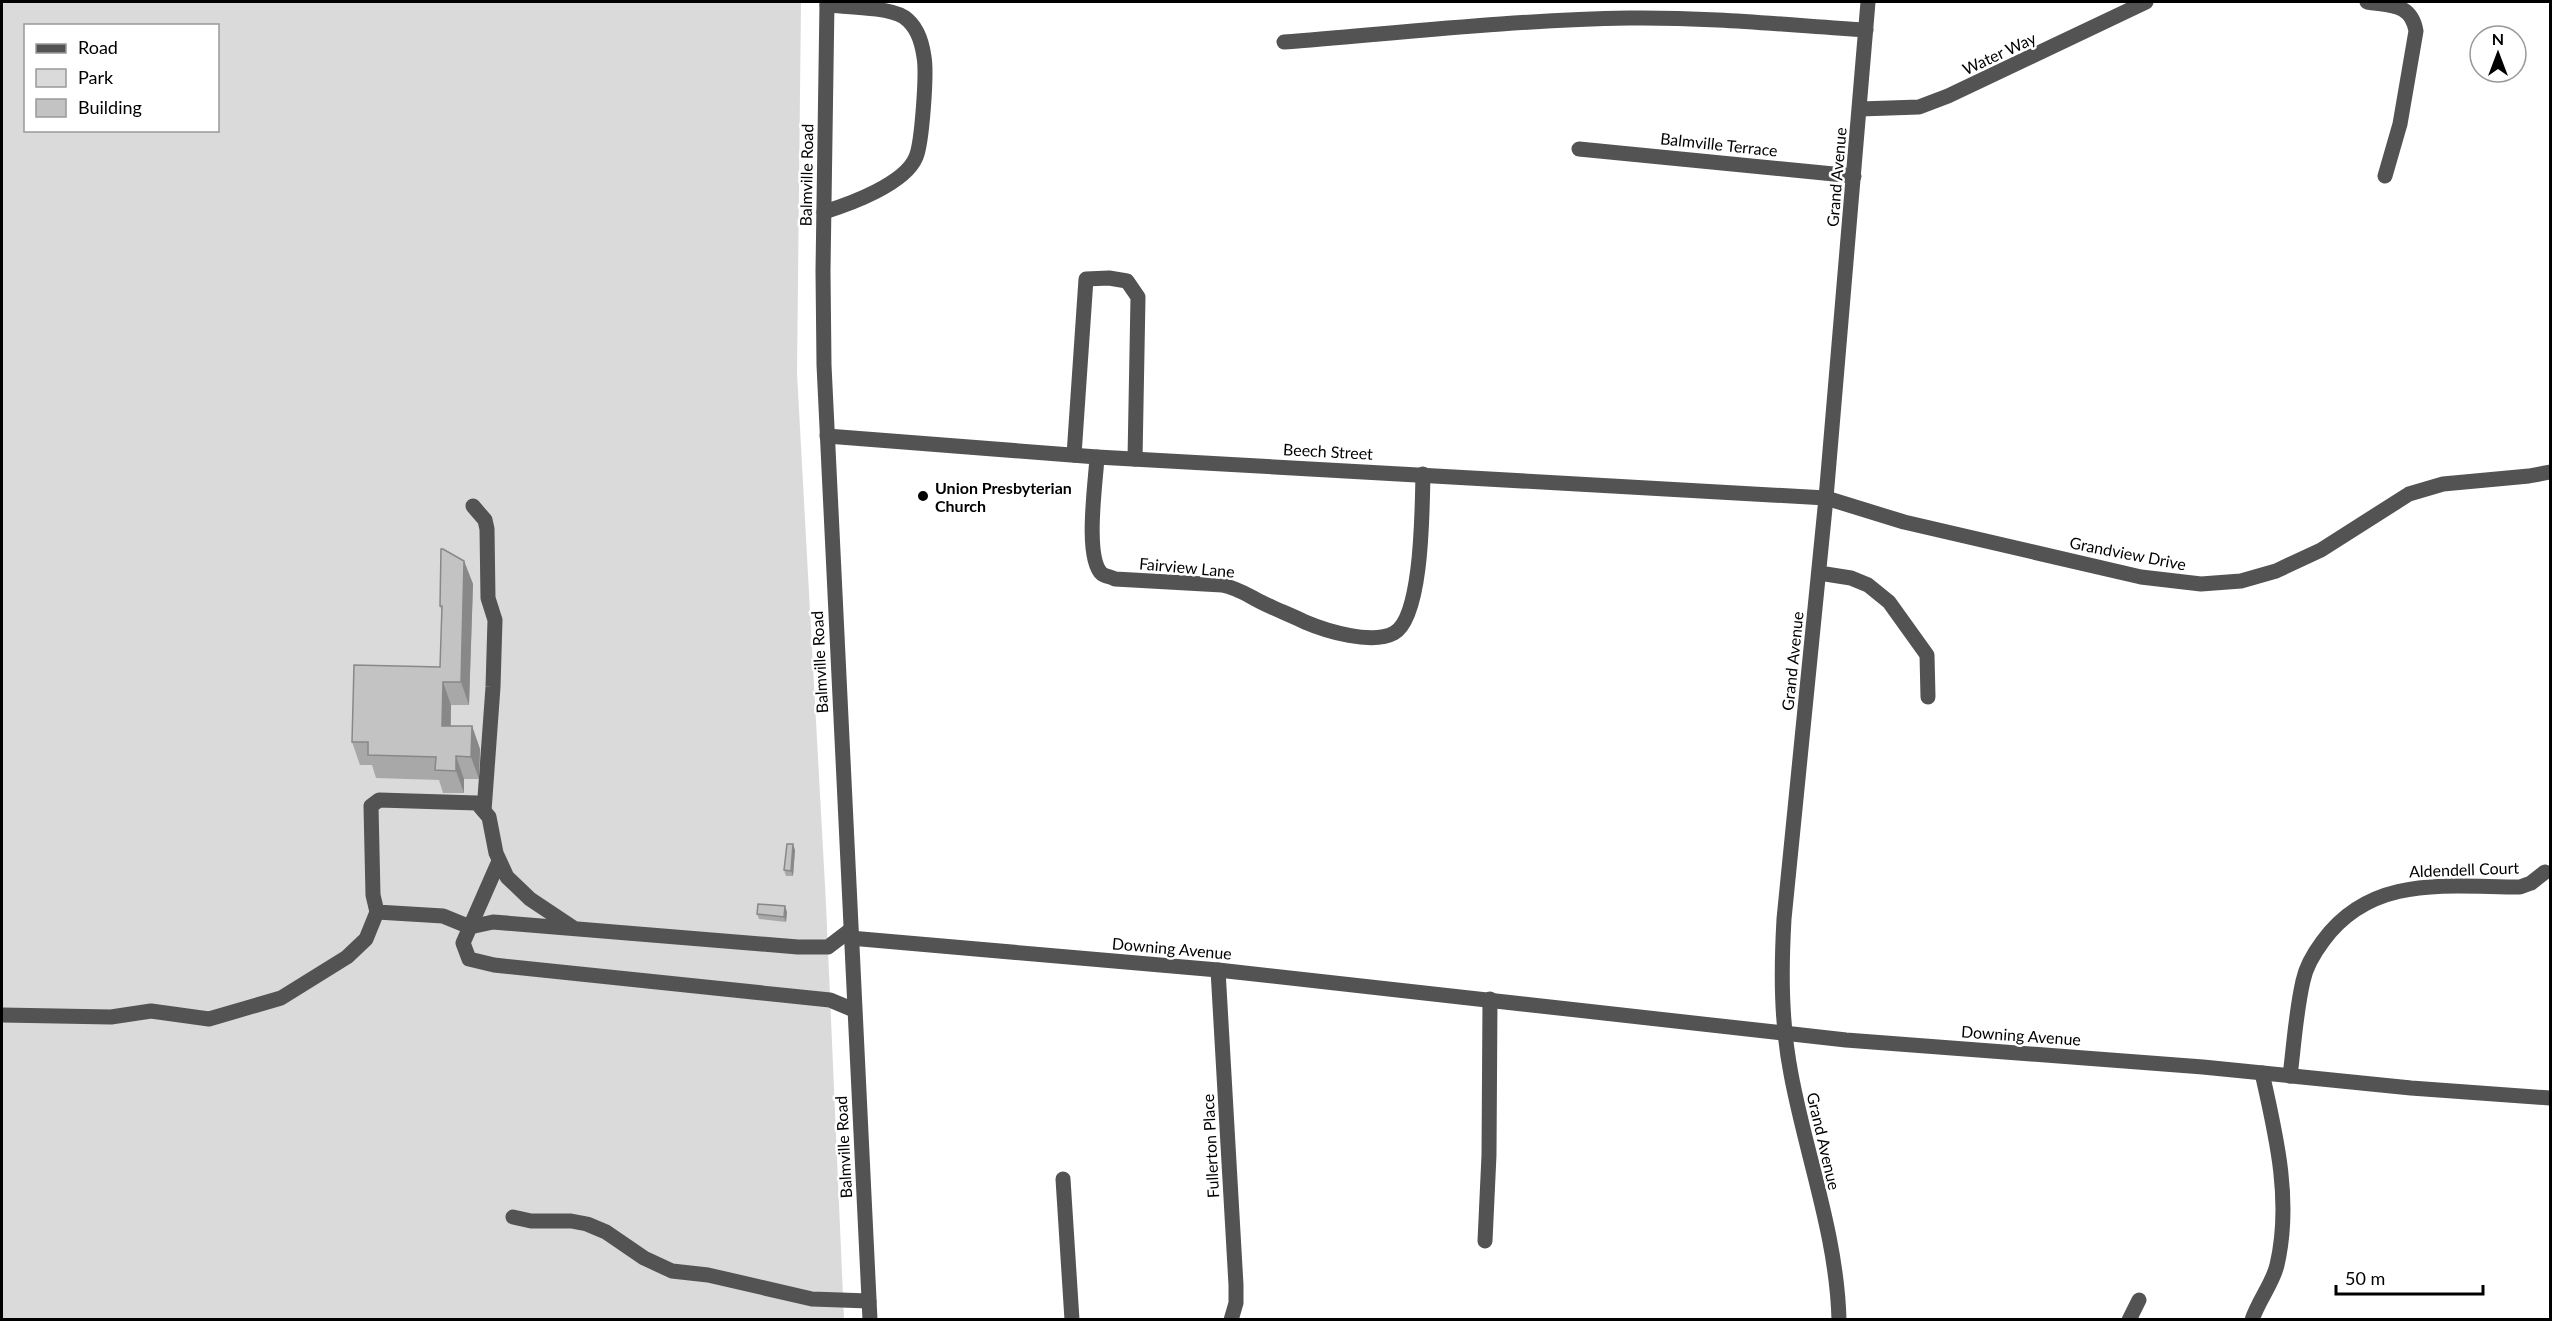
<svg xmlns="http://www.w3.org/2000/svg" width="2552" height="1321" font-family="Lato,sans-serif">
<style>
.green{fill:#dadada;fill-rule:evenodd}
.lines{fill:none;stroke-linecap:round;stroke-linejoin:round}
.minor{stroke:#535353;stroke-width:15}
.wall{fill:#a8a8a8}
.shaded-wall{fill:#888}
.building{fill:#c3c3c3;stroke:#888;stroke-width:1.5}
.poi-dot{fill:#000;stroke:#fff;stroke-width:2}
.labels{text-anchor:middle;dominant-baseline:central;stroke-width:5;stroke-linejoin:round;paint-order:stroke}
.street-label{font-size:16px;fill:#000;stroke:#fff}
.poi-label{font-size:16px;font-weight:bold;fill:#000;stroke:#fff;text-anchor:start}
</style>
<rect width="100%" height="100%" fill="#fff"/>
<path class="green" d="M2 2H801L797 373 826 904 844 1319 2 1320ZM26 26H218V130H26Z"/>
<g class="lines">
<g class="minor">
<path d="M827 2 823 271 824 365 870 1320"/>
<path d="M2367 2C2391 6 2411 3 2416 31L2400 124 2385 176"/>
<path d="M1284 42C1398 33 1514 20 1629 18 1708 17 1787 25 1866 30"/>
<path d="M1860 109 1919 107 1948 96 2146 2"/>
<path d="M1579 149 1854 176"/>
<path d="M824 212C850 204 905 184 916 157 922 143 927 73 924 57 922 42 917 26 904 17 888 7 847 7 827 5"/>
<path d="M827 436 1097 457 1826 498 1904 522 2141 577 2201 584 2241 581 2276 571 2321 550 2409 494 2443 484 2529 476 2550 472"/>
<path d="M1074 455 1086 279 1109 278 1127 281 1138 297 1135 459"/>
<path d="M1097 457C1096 480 1084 558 1102 574 1105 576 1111 577 1115 579L1222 585C1238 588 1249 596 1263 603 1277 610 1291 615 1305 622 1326 631 1372 645 1394 633 1423 617 1422 506 1423 474"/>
<path d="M473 506 485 520 487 529 488 598 495 620 493 687 484 811"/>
<path d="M1819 573 1851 578 1868 585 1889 602 1927 655 1928 697"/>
<path d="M499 861 470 927 443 916 377 912 373 895 371 806 379 800 477 803 489 817 496 853 507 877 530 899 572 927"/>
<path d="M849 931 828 947H798L493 922 470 927 463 943 469 959 494 965 830 1000 854 1010"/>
<path d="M850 938 1218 970 1846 1040 2203 1067 2411 1088 2550 1098"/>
<path d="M1218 970 1236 1285V1303L1231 1320"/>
<path d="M2 1015 111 1017 151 1011 209 1019 281 998 347 957 366 939 377 912"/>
<path d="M2290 1076C2294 1044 2296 1011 2303 981 2306 966 2314 953 2323 941 2372 874 2447 887 2520 887L2531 883 2545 872"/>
<path d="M1063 1179 1072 1320"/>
<path d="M513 1217 531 1221H571L587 1224 606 1232 644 1258 672 1271 708 1275 812 1299 869 1301"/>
<path d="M1485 1241 1489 1155 1490 999"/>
<path d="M1839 1320C1837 1236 1806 1155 1791 1074 1781 1022 1781 972 1784 919L1826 498 1868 2"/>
<path d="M2129 1320 2139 1300"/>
<path d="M2252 1320C2258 1301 2273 1283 2277 1265 2292 1201 2276 1135 2262 1073"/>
</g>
</g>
<g class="wall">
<path d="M464 561 473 584 469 705H451V726H472L480 749 479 779H464V793H443L439 780 376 778 372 765H360L352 742 440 667 442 612 440 606Z"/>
<path d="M795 850 793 876H786L784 870Z"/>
<path d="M787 912 786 922 759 919 757 914Z"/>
</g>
<g class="shaded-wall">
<path d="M464 561 473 584 469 705 461 682Z"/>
<path d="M443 682 451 705 450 748 442 726Z"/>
<path d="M472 726 480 749 479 779 471 757Z"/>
<path d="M456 756 464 779V793L456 771Z"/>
<path d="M793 844 795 850 793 876 791 871Z"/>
<path d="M785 906 787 912 786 922 784 917Z"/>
</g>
<g class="building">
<path d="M441 549H443L464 561 461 682H443L442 726H472L471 757 456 756V771L435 770 436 757 368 755V742H352L354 665 440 667 442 606H440Z"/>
<path d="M787 844H793L791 871 784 870Z"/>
<path d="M758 904 785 906 784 917 757 914Z"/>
</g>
<circle class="poi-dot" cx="923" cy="496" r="6"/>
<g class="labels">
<g class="street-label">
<text transform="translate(1999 53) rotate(-25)">Water Way</text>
<text transform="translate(1719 144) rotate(6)">Balmville Terrace</text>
<text transform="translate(806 175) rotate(-89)">Balmville Road</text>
<text transform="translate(1836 177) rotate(-85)">Grand Avenue</text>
<text transform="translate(1328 451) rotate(3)">Beech Street</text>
<text transform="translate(2128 553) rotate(11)">Grandview Drive</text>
<text transform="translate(1187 567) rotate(5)">Fairview Lane</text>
<text transform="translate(1792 661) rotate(-84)">Grand Avenue</text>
<text transform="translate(819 662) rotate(-93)">Balmville Road</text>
<text transform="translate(2464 869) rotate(-2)">Aldendell Court</text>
<text transform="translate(1172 948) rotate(5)">Downing Avenue</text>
<text transform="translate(2021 1035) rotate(4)">Downing Avenue</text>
<text transform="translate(1824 1141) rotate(77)">Grand Avenue</text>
<text transform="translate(1210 1146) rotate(-93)">Fullerton Place</text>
<text transform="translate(843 1147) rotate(-93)">Balmville Road</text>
</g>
<g class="poi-label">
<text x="935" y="487">Union Presbyterian<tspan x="935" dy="18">Church</tspan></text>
</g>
</g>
<rect width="2552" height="1321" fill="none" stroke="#000000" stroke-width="6"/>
<rect x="24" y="24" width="195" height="108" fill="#ffffff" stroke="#999999" stroke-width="1.5"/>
<rect x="36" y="44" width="30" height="9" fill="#535353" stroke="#999999" stroke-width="1.5"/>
<text x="78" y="54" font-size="18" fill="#000000">Road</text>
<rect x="36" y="69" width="30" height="18" fill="#dadada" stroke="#999999" stroke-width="1.5"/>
<text x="78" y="84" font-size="18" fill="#000000">Park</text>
<rect x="36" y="99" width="30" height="18" fill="#c3c3c3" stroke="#999999" stroke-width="1.5"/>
<text x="78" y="114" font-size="18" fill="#000000">Building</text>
<g transform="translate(2498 54)"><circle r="28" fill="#ffffff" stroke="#999999" stroke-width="1.5"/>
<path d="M0-4.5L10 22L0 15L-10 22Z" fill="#000000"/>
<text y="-9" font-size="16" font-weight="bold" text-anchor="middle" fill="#000000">N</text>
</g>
<path d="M2336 1285v9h147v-9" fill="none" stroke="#000000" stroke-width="3"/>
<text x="2345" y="1285" font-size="18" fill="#000000" stroke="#ffffff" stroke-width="4.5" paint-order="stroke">50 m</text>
</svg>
